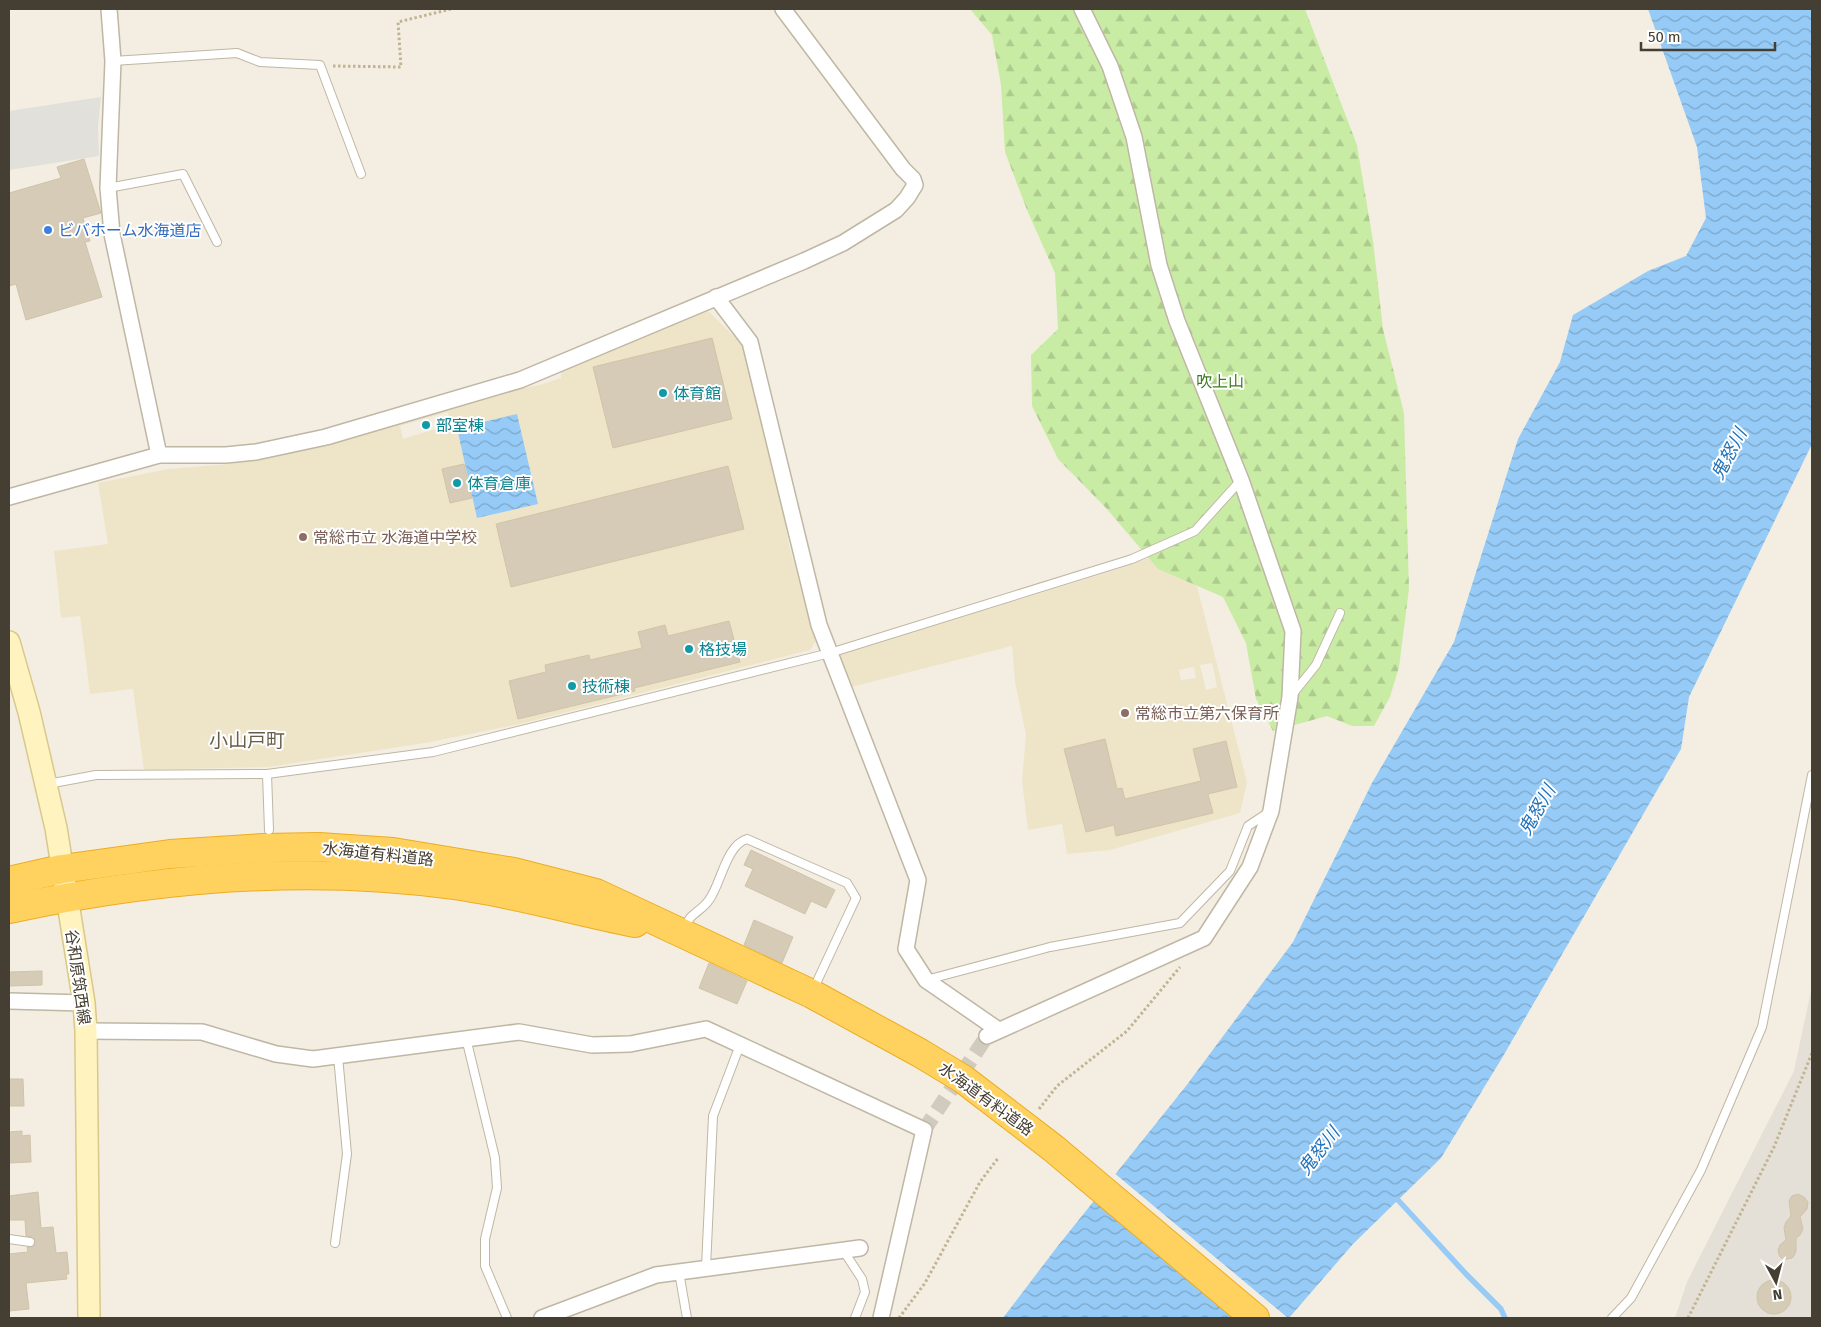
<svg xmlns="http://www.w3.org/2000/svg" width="1821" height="1327" font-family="'Fira Sans','Noto Sans JP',sans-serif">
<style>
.industrial{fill:#e4dfd7}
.education{fill:#eee5c9;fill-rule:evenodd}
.forest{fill:url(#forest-firs)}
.parking{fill:#e2e0db}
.water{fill:url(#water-waves)}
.pier{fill:#f3eee1}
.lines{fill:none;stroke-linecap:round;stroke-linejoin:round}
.stream{stroke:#96cbf7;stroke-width:5.5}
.building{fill:#d5cbb6;stroke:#d1c3a8}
.street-tunnel{stroke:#d0cbbe;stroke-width:15;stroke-dasharray:15 8;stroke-linecap:butt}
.lane-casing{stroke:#bfb7a4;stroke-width:10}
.street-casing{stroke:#bfb7a4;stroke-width:18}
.secondary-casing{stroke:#d8c88c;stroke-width:24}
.highway-casing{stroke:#edac21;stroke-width:30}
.path{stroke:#c2b493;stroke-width:3;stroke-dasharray:2.5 2.5;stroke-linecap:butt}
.lane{stroke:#fff;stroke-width:8}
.street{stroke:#fff;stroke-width:15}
.secondary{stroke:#fff3bf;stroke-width:21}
.highway{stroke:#ffd260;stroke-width:28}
.shop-dot{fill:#3f7fe0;stroke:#fff;stroke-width:2}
.culture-dot{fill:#0f9aa8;stroke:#fff;stroke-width:2}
.education-dot{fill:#8d6e63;stroke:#fff;stroke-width:2}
.labels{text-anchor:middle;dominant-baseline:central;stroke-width:4;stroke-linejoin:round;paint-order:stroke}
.shop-label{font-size:16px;fill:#366cbe;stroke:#fff;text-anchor:start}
.park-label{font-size:16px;fill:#3e7b20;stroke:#fff}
.culture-label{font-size:16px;fill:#0d838f;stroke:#fff;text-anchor:start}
.education-label{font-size:16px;fill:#785e54;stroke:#fff;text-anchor:start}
.street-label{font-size:16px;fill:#453e32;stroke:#fff}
.water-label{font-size:18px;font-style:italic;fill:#2172ba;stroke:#fff}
.quarter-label{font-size:19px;fill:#685d48;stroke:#fff}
</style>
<defs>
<pattern id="forest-firs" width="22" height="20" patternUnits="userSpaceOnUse" patternTransform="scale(1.25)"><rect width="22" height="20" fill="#c9eca5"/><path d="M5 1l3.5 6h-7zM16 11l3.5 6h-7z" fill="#aecb8e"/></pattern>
<pattern id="water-waves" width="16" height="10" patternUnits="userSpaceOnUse" patternTransform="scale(1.25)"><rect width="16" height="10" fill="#96cbf7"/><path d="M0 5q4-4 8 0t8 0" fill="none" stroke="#7ca6c9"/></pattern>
</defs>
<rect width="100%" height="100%" fill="#f3eee1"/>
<path class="industrial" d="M1812 986V1318H1675L1687 1282 1794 1071Z"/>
<g class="education">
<path d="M708 311 743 345 748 361 783 512 789 545 816 641 810 650 520 724 425 743 269 767 144 770 133 689 90 694 80 616 61 618 54 551 108 544 98 483 168 469 229 464 331 444 512 390 540 385 561 378V370ZM448 412 451 424 403 439 400 426ZM464 464 472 498 443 469ZM728 466 744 529 511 587 496 524ZM729 621 740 662 651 684 638 632 665 625 668 636ZM625 652 635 691 519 719 509 681 546 672 545 665 588 655 590 660Z"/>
<path d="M1178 547 1198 590 1247 782 1240 813 1110 850 1067 854 1062 824 1028 830 1022 781 1026 735 1015 682 1012 646 851 687 838 655 1115 570ZM1212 663 1217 687 1206 690 1200 665ZM1194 667 1196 678 1181 680 1179 670ZM1226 741 1209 794 1213 813 1117 836 1114 825 1086 832 1079 804 1090 786 1074 790 1064 749 1112 790 1122 788 1125 799 1201 781 1193 749Z"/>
</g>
<path class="forest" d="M970 9H1305L1357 145 1373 241 1383 329 1404 413 1409 589 1399 667 1390 697 1374 726H1352L1327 716 1273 731 1256 699 1246 643 1223 597 1158 569 1106 508 1058 459 1032 406 1031 355 1058 329 1055 273 1027 210 1005 152 1001 85 992 35Z"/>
<path class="parking" d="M101 97 98 126 99 156 9 170V111Z"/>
<g class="water">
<path d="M1648 9H1812V444L1689 697 1681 749 1502 1058 1441 1158 1353 1244 1289 1318H1003L1057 1247 1186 1086 1293 942 1372 783 1454 642 1518 439 1560 362 1573 315 1648 271 1686 256 1706 218 1697 147Z"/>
<path d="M517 414 538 504 477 518 457 428Z"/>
</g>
<path class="pier" d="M1113 1172 1288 1318H1240L1094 1196Z"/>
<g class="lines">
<path class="stream" d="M1398 1200 1466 1274 1501 1309 1505 1318"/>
</g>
<g class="building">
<path d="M84 159 101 213 83 218 90 241 85 242 102 297 26 320 16 284 9 286V193L61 178 57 167Z"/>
<path d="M712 338 732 419 613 448 593 367Z"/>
<path d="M464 464 472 498 450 503 442 469Z"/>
<path d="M728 466 744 529 511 587 496 524Z"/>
<path d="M729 621 740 662 634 688 635 691 518 719 509 681 546 672 545 665 589 655 590 660 642 648 638 632 665 625 668 636Z"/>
<path d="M1105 739 1117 789 1122 788 1125 799 1201 781 1193 749 1226 741 1237 787 1208 794 1213 813 1116 836 1114 825 1086 832 1064 749Z"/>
<path d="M751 850 835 890 826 908 811 901 805 914 745 886 753 869 744 865Z"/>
<path d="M754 920 793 937 782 963 744 945Z"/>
<path d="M709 963 747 981 737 1004 699 988Z"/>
<path d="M42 971V985L9 986V972Z"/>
<path d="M9 1079H23L24 1106H9Z"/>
<path d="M22 1131V1136L30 1135 31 1162 9 1163V1132Z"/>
<path d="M38 1192 41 1228 53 1227 56 1253 67 1252 69 1274H66L67 1279 26 1283 29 1309 9 1311V1254L28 1252 27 1247H33L36 1242 33 1237 26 1236 25 1220H9V1196Z"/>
<path d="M1798 1194 1804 1197 1808 1202 1807 1209 1800 1217 1803 1229 1800 1235 1796 1238V1251L1794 1256 1792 1258 1783 1260 1779 1255 1778 1250 1780 1245 1786 1240 1784 1228 1786 1222 1791 1216 1789 1201 1792 1196Z"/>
<circle cx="1774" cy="1297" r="17"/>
</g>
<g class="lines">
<path class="street-tunnel" d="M924 1130 987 1036"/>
<defs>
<g id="lane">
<path d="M113 61 237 53 260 62 320 65 361 174"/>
<path d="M108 188 183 174 217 242"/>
<path d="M1292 695 1316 665 1340 613"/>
<path d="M267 774 269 830"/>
<path d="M48 784 96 775 267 774 433 752 830 653 1132 559 1195 531 1241 480"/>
<path d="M684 929C689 913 701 912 709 900 721 884 726 845 747 839L847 883 856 898 813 990"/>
<path d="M926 980 1050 947 1180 923 1230 871 1248 826 1269 812"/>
<path d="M466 1038 495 1158 497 1188 485 1239V1266L507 1318"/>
<path d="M9 1239 30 1242"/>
<path d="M335 1243 347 1154 338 1056"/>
<path d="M843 1250 862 1279 865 1292 855 1318"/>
<path d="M706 1267 713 1116 740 1045"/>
<path d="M679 1272 687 1318"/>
<path d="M1612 1318 1631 1298 1701 1170 1762 1027 1812 775"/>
</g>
<g id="street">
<path d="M109 9 113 61 108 188 112 234 159 455"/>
<path d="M716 297 750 342 819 625 918 880 906 949 926 980 997 1029"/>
<path d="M9 497 159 455H226L256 452 326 437 520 380 804 261 843 243 896 210 907 198 915 185 913 179 903 169 783 9"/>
<path d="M9 1001 84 1003"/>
<path d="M86 1031 202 1032 276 1054 313 1059 519 1032 592 1045 630 1044 706 1029 924 1130 881 1318"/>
<path d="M987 1036 1204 938 1250 867 1271 811 1290 697 1293 631 1241 480 1177 321 1159 265 1134 137 1110 66 1082 9"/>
<path d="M542 1318 656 1275 860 1248"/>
</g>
<path id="secondary" d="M9 642 29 712 56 828 84 1003 86 1031 89 1318"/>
<g id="highway">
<path d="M9 881 62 869 170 854 264 848 319 847 393 852 514 872 596 893 812 994 920 1053 963 1079 1053 1148 1255 1318"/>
<path d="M9 909C155 878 305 864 453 885 514 893 574 911 635 923"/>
</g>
</defs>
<use href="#lane" class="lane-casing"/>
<use href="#street" class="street-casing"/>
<use href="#secondary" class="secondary-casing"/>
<use href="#highway" class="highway-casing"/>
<g class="path">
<path d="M333 66 401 67 398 22 451 9"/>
<path d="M1039 1109 1057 1086 1127 1031 1180 967"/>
<path d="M899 1318 925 1283 980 1182 999 1157"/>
<path d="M1688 1318 1774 1147 1812 1053"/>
</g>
<use href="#lane" class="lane"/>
<use href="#street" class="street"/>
<use href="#secondary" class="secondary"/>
<use href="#highway" class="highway"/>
</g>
<circle class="shop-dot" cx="48" cy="230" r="5"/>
<g class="culture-dot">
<circle cx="663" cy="393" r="5"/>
<circle cx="426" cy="425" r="5"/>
<circle cx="457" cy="483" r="5"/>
<circle cx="689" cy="649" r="5"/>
<circle cx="572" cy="686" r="5"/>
</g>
<g class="education-dot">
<circle cx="303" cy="537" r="5"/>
<circle cx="1125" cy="713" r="5"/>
</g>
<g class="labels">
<g class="shop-label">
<text x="58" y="230">ビバホーム水海道店</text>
</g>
<g class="park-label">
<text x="1220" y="381">吹上山</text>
</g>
<g class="culture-label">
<text x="673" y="393">体育館</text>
<text x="436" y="425">部室棟</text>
<text x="467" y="483">体育倉庫</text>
<text x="699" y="649">格技場</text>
<text x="582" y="686">技術棟</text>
</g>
<g class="education-label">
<text x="313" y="537">常総市立 水海道中学校</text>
<text x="1135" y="713">常総市立第六保育所</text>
</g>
<g class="street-label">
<text transform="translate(378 854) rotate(6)">水海道有料道路</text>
<text transform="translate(78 977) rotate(82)">谷和原筑西線</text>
<text transform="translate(986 1099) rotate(36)">水海道有料道路</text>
</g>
<g class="water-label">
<text transform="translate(1729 454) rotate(-62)">鬼怒川</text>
<text transform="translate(1537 810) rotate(-60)">鬼怒川</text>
<text transform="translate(1319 1151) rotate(-52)">鬼怒川</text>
</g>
<g class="quarter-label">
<text x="247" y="740">小山戸町</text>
</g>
</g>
<rect width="1821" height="1327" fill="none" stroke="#453e32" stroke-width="20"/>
<g transform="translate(1776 1282) rotate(173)" stroke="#ffffff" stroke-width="4" paint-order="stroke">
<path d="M0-4L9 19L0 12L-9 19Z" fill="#453e32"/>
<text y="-8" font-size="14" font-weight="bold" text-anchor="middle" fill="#453e32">N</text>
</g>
<path d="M1641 42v8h134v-8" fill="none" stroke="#453e32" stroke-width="2.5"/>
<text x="1648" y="42" font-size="15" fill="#453e32" stroke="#ffffff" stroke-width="4" paint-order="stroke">50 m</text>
</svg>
